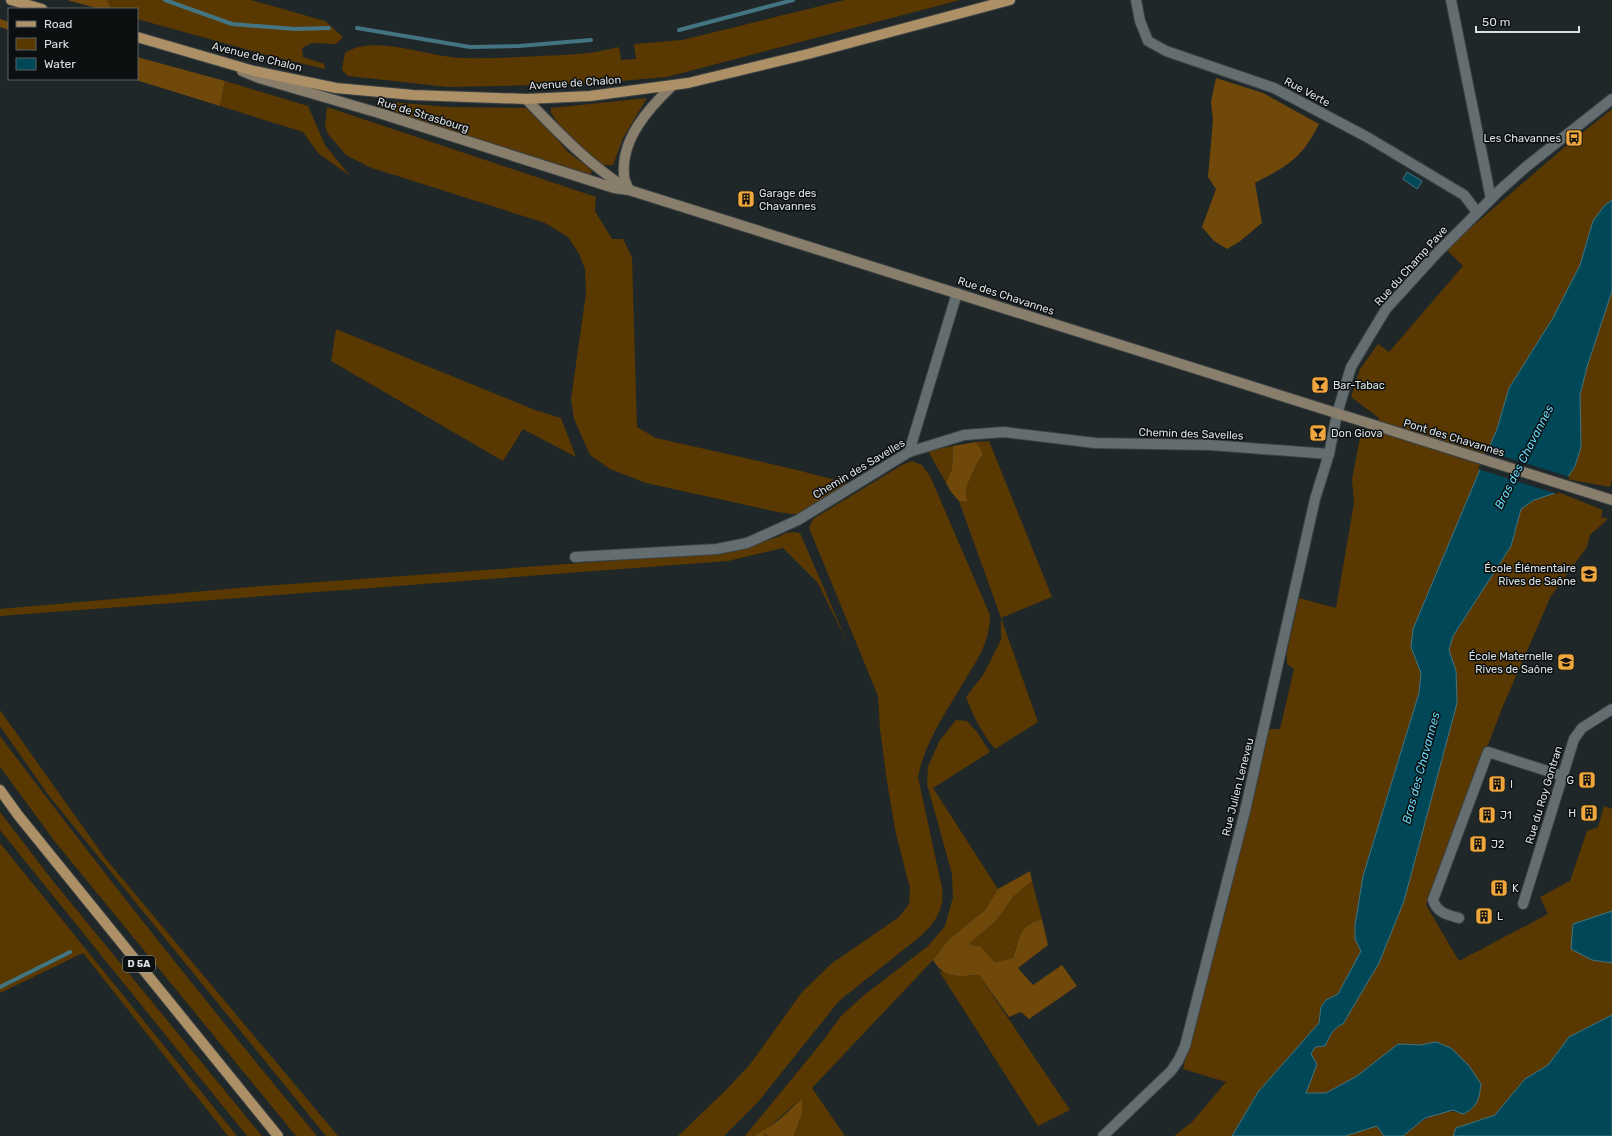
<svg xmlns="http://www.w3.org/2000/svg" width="1612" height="1136" font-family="Rubik,sans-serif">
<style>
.green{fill:#593801}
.forest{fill:#70490a}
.water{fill:#004757;stroke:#427581}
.pier{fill:#1f2729}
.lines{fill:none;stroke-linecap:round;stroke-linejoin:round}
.stream{stroke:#427581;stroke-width:4}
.minor-casing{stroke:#3b4244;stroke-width:12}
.tertiary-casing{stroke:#3b4244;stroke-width:12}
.secondary-casing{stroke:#3b4244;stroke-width:12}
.primary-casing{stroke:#3b4244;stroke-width:12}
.minor{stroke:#646d70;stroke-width:10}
.tertiary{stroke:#646d70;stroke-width:10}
.secondary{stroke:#897e6b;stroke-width:10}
.primary{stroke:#ad9066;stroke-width:10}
.labels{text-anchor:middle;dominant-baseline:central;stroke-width:3;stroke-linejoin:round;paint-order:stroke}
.shield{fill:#0c0f10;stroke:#9da1a3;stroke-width:1}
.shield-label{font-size:10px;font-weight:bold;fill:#dbe0e2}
.street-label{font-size:11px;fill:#dbe0e2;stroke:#0c0f10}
.poi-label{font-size:11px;fill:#dbe0e2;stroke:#0c0f10;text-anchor:start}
.water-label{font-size:12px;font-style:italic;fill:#63d6f7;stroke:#0c0f10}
</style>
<rect width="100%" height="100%" fill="#1f2729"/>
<g class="green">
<path d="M107 0H251L325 21 343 37 336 44 312 43 302 48 303 57 324 64 325 69 270 56 137 19V9H111Z"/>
<path d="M845 0H960L667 77 586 84 448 87 348 76 342 70 345 53C374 33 430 58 464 58 489 59 515 57 540 56 567 55 593 54 619 47L621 60 636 59 634 44 682 40Z"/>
<path d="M225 81 308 106 325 145 350 176 318 153 303 132 220 106Z"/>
<path d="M647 98 623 138 613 165H602L587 153 563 130 551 113V108Z"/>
<path d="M379 101 450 107 530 108 568 152 592 170 590 175 378 110Z"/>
<path d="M327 107 596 197 595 211 612 239H623L632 257 637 427 656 438 789 468 851 484 800 515 778 512 646 483 610 469 590 455 574 419 571 399 586 293 585 269 579 254 568 237 545 223 369 167 346 155 328 134 325 126Z"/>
<path d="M1612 109V200L1604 206 1587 240 1580 265 1553 318 1509 388 1497 429 1413 629V654L1418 662 1421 673 1419 693 1363 876 1355 939 1361 951 1338 994 1326 1000 1321 1007 1319 1023 1258 1092 1232 1136H1174L1192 1122 1226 1082 1183 1069 1267 729H1280L1294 669 1287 664V652L1299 598 1336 608 1354 503 1352 480 1360 437 1373 436 1379 418 1351 397 1360 369 1378 344 1389 352 1463 266 1446 249 1567 145Z"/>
<path d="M1612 291V481L1610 487 1566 479 1576 466 1580 395 1587 367Z"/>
<path d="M336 329 535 410 561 418 576 457 523 429 503 461 331 361Z"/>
<path d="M989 441 1052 597 1001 618 1038 722 995 749C983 735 972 714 966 697L983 675 1001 640V618L959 501 967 502 966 488 977 463 982 456V451L976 442Z"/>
<path d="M953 446 952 469 946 483 928 451Z"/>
<path d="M912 461 922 465 930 476 990 615C990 641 978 659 965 680 947 711 925 741 918 777L942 888C945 908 936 921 922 935L839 1001 758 1102 724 1136H678L727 1089 751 1063 802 992 831 964 899 917 909 904 910 888 896 834 887 782 880 729 878 696 809 528 813 519 902 465Z"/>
<path d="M1558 492 1603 510 1601 517 1608 519 1590 535 1587 547 1551 596 1503 706 1426 905 1459 961 1548 914 1540 897 1570 881 1587 831 1598 827 1604 806 1612 809V911L1573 924 1609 963H1612V1015L1569 1037 1548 1065 1525 1079 1495 1115 1456 1128 1453 1136H1403C1420 1122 1440 1105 1463 1114L1472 1110 1436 1042 1420 1045 1398 1044 1357 1076 1326 1093H1305L1317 1064 1311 1054 1315 1047 1325 1046C1329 1038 1334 1027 1343 1024L1349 1012 1430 801 1448 736 1457 703 1456 671 1449 650 1453 636 1511 546 1521 509 1534 500Z"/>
<path d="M793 532 800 533 848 644 818 583 783 548 728 561 0 616V609L263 586 733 552 778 537 786 533Z"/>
<path d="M0 710 105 858 338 1136H326L49 796 0 726Z"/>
<path d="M956 720 967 721 977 732 990 752 933 788 998 889 985 910 948 940 933 960 812 1088 845 1136H794L802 1114V1098L762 1133 768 1136H765L762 1132 753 1136H745L822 1042 841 1016 863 996 928 946 945 926 953 897 952 874 927 784 928 766 940 740Z"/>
<path d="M0 736C102 872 208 1005 317 1136H296L56 843 0 767Z"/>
<path d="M0 812 53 881 262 1136H247L0 830Z"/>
<path d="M0 843 237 1136H228L83 953 0 993Z"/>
<path d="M1032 881 1042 919C1019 927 1019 936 1013 958L995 962 981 947 969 944 996 921 1013 897Z"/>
<path d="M939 971 955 976 979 975 1070 1110 1038 1126Z"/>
<path d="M1377 1126 1384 1136H1345Z"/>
</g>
<g class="forest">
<path d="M67 0H107L111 9H100Z"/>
<path d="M0 19 9 22V30L0 27Z"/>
<path d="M137 57 225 81 220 106 133 79H137Z"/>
<path d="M1216 78 1263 93 1319 124C1301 159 1289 165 1255 183L1262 223 1239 242 1227 249 1214 241 1202 227 1216 189 1208 177 1213 120 1211 102Z"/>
<path d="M976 442 982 451V456L977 463 966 488 967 502 959 501 951 492 946 483 952 469 953 446Z"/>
<path d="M1030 871 1032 881 1013 897 996 921 969 944 981 947 995 962 1013 958C1020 936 1018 927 1042 919L1048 945 1018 968 1033 985 1062 965 1077 986 1029 1019 1021 1012 1009 1017 979 975C957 976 945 980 933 960L948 940 985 910 998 889Z"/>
<path d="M802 1098V1114L794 1136H768L763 1133 765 1136H753C772 1128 788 1112 802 1098Z"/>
</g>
<g class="water">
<path d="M1407 172 1422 181 1417 189 1403 179Z"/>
<path d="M1612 200V291L1587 367 1580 395 1581 447 1575 466 1558 492 1534 500 1521 509 1511 546 1453 636 1449 650 1456 671 1457 703 1404 901 1379 963 1343 1024C1333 1027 1329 1038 1325 1046L1315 1047 1311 1054 1317 1064 1306 1093H1326L1357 1076 1398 1044 1420 1045 1436 1042 1451 1048 1469 1066 1481 1084C1479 1099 1478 1107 1463 1114L1453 1110 1425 1118 1403 1136H1384L1377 1126 1345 1136H1232L1258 1092 1319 1023 1321 1007 1326 1000 1338 994 1361 951 1355 939V925L1363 876 1419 693 1421 673 1411 647 1413 629 1497 429 1509 388 1553 318 1580 265 1593 221 1604 206Z"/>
<path d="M1612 911V963L1592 960 1571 949 1573 924Z"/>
<path d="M1612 1015V1136H1453L1456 1128 1495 1115 1525 1079 1548 1065 1569 1037Z"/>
</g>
<path class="pier" d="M1486 451 1570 477 1557 494 1478 469Z"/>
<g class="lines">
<g class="stream">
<path d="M165 0 232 24 295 29 329 28"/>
<path d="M357 28 470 47 519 46 591 40"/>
<path d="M679 30 793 0"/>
<path d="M0 987 70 952"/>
</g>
<defs>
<g id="minor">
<path d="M1136 0 1140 21 1148 41 1166 51 1274 88 1367 137 1464 195 1477 212"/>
<path d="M1451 0 1491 199"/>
<path d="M909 452 957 293"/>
<path d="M575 557 717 549 747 543 798 520 909 452 964 435 1004 432 1095 443 1210 445 1329 454"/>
<path d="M1523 904 1574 739 1582 728 1612 709"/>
<path d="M1459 918C1448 915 1437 913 1433 900L1488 752 1563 776"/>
</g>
<path id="tertiary" d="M1103 1136 1171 1071 1178 1061 1185 1046 1245 811 1315 499 1329 454 1337 414 1351 367 1386 309 1437 253 1500 190 1527 166 1612 99"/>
<g id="secondary">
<path d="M242 71 259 78 379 113 614 188 629 190 1612 500"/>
<path d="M526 99C558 132 587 163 626 188"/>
<path d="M629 190C627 185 624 180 624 175 621 139 648 109 672 86"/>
</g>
<g id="primary">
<path d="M11 0 42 9"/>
<path d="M137 37 254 71 336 88 413 95 526 99 590 96 688 83 808 54 1010 0"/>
<path d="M0 790 18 815 278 1136"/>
</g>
</defs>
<use href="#minor" class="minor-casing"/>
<use href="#tertiary" class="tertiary-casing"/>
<use href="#secondary" class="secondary-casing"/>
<use href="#primary" class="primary-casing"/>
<use href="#minor" class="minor"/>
<use href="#tertiary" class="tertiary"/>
<use href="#secondary" class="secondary"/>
<use href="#primary" class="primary"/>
</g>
<defs>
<symbol id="bus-square" viewBox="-11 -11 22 22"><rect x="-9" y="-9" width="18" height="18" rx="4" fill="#efa73d" stroke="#0c0f10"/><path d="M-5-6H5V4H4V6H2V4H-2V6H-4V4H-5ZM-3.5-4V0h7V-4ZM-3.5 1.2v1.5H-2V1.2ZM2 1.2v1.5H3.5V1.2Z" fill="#111"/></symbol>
<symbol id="building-square" viewBox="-11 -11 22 22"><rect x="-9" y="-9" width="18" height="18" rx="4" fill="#efa73d" stroke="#0c0f10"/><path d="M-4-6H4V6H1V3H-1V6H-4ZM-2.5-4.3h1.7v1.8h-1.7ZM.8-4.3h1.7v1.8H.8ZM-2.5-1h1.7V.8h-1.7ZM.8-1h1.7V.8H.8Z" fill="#111"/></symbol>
<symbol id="bar-square" viewBox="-11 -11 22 22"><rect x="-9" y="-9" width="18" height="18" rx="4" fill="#efa73d" stroke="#0c0f10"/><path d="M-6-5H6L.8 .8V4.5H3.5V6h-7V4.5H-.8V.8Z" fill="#111"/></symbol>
<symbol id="school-square" viewBox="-11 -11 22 22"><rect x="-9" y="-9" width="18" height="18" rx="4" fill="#efa73d" stroke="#0c0f10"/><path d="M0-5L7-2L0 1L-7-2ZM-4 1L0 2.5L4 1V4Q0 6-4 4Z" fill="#111"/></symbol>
</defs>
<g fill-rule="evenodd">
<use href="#bus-square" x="1564" y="128" width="20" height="20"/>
<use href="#building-square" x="736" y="189" width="20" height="20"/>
<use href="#bar-square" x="1310" y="375" width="20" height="20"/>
<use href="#bar-square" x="1308" y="423" width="20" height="20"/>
<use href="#school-square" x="1579" y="564" width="20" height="20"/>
<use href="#school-square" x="1556" y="652" width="20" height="20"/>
<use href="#building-square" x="1577" y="770" width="20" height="20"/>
<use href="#building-square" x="1487" y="774" width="20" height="20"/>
<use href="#building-square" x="1579" y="803" width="20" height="20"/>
<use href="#building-square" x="1477" y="805" width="20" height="20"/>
<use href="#building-square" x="1468" y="834" width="20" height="20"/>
<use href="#building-square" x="1489" y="878" width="20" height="20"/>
<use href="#building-square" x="1474" y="906" width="20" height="20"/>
</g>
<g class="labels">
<rect class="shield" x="123" y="956" width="32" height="16" rx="3"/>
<g class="shield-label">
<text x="139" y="964">D 5A</text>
</g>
<g class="street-label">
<text transform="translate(257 57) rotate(14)">Avenue de Chalon</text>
<text transform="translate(575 83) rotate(-4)">Avenue de Chalon</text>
<text transform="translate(1307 92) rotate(28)">Rue Verte</text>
<text transform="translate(423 115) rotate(17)">Rue de Strasbourg</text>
<text transform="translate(1411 266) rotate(-48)">Rue du Champ Pave</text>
<text transform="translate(1006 296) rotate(18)">Rue des Chavannes</text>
<text transform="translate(1191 434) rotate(2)">Chemin des Savelles</text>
<text transform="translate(1454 438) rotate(17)">Pont des Chavannes</text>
<text transform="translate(859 469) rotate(-31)">Chemin des Savelles</text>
<text transform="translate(1238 787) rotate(-76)">Rue Julien Leneveu</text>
<text transform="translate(1544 795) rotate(-73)">Rue du Roy Gontran</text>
</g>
<g class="poi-label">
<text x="1561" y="138" text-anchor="end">Les Chavannes</text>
<text x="759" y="193">Garage des<tspan x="759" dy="13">Chavannes</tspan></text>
<text x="1333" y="385">Bar-Tabac</text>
<text x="1331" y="433">Don Giova</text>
<text x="1576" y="568" text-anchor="end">École Élémentaire<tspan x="1576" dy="13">Rives de Saône</tspan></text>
<text x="1553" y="656" text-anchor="end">École Maternelle<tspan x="1553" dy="13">Rives de Saône</tspan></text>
<text x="1574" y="780" text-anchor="end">G</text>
<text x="1510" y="784">I</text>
<text x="1576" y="813" text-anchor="end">H</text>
<text x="1500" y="815">J1</text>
<text x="1491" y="844">J2</text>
<text x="1512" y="888">K</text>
<text x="1497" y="916">L</text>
</g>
<g class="water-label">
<text transform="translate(1524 457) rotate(-63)">Bras des Chavannes</text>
<text transform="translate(1421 768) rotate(-75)">Bras des Chavannes</text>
</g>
</g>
<rect x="8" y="8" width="130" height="72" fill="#0c0f10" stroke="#5f6364"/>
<rect x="16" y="21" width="20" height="6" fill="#ad9066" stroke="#5f6364"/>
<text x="44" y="28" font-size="12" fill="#dbe0e2">Road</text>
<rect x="16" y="38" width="20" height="12" fill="#593801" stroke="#5f6364"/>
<text x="44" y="48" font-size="12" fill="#dbe0e2">Park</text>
<rect x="16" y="58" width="20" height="12" fill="#004757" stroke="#5f6364"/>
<text x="44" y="68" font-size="12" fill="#dbe0e2">Water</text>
<path d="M1476 26v6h103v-6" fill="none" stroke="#dbe0e2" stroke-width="2"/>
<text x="1482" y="26" font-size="12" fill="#dbe0e2" stroke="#0c0f10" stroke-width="3" paint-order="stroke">50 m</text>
</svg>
